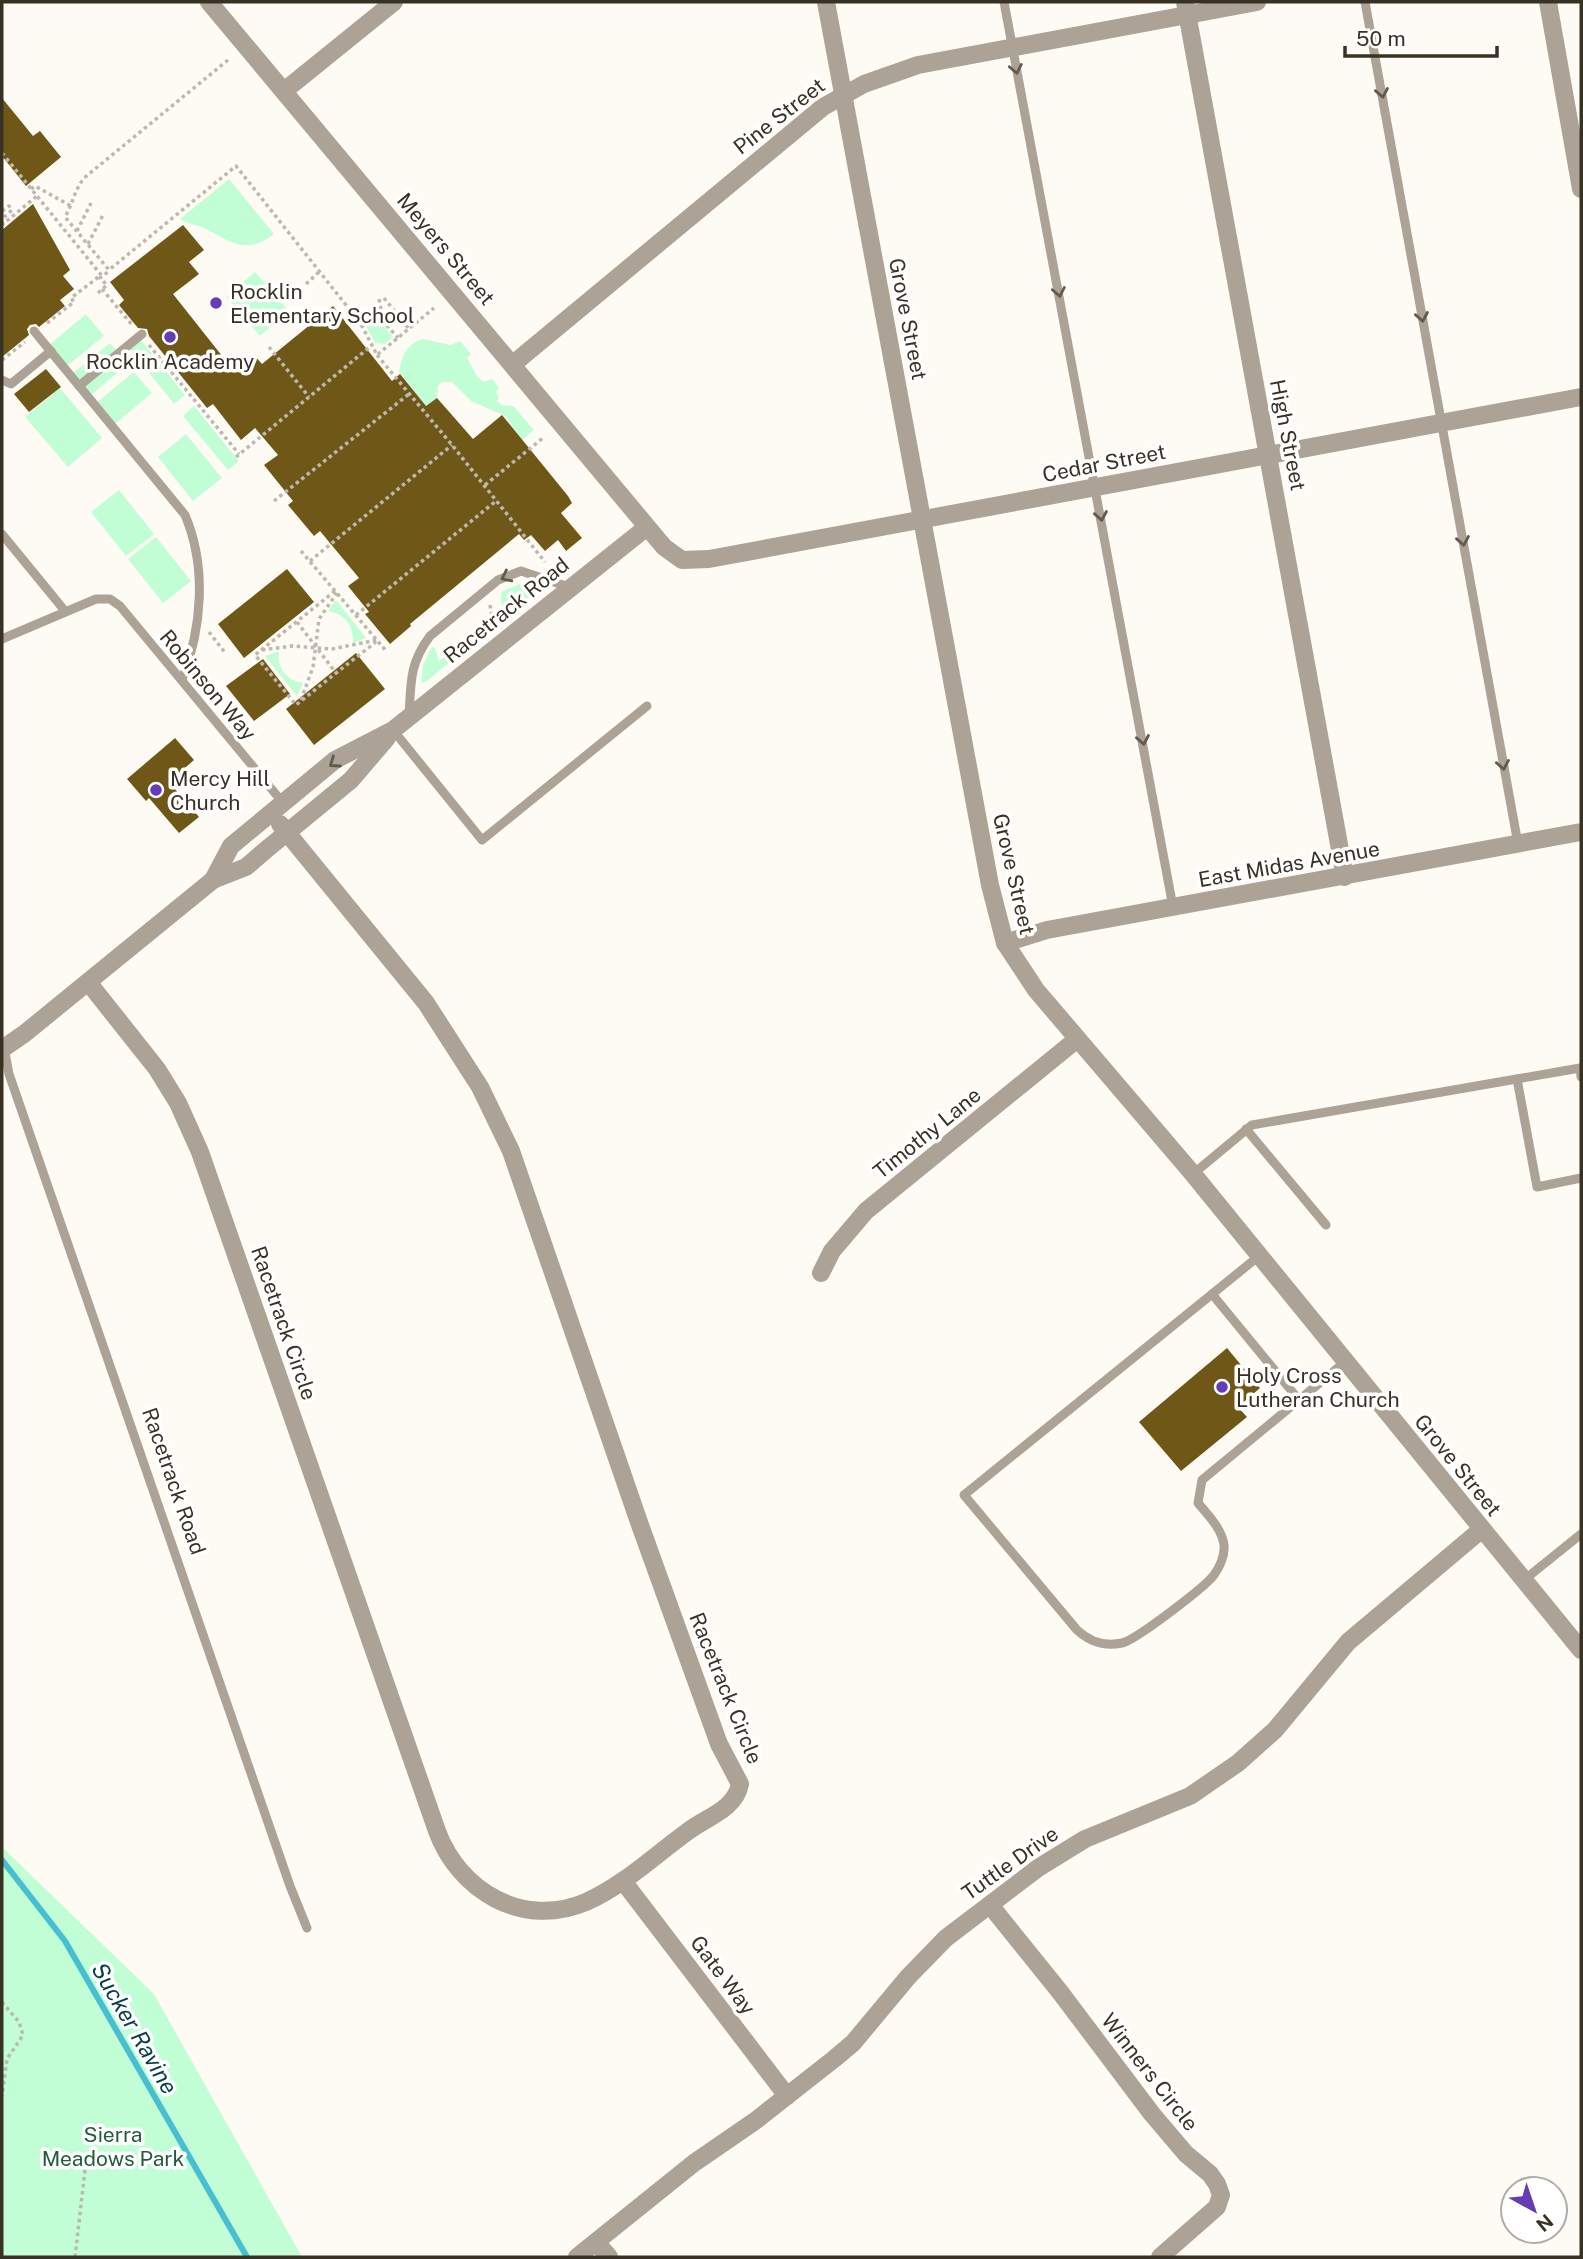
<svg xmlns="http://www.w3.org/2000/svg" width="1583" height="2259" font-family="'Public Sans',sans-serif">
<style>
.green{fill:#c1fed6}
.lines{fill:none;stroke-linecap:round;stroke-linejoin:round}
.stream{stroke:#47bfd0;stroke-width:6}
.building{fill:#6f5817}
.path{stroke:#bdb9b0;stroke-width:3.5;stroke-dasharray:3.5 3.5;stroke-linecap:butt}
.service{stroke:#aca396;stroke-width:9}
.minor{stroke:#aca396;stroke-width:18}
.tertiary{stroke:#aca396;stroke-width:18}
.oneway{stroke:#615a4d}
.poi-dot{fill:#653cb4;stroke:#fff;stroke-width:2.5}
.labels{text-anchor:middle;dominant-baseline:central;stroke-width:7;stroke-linejoin:round;paint-order:stroke}
.street-label{font-size:21px;fill:#383225;stroke:#fff}
.poi-label{font-size:21px;fill:#383225;stroke:#fff;text-anchor:start}
.park-label{font-size:21px;fill:#225c3b;stroke:#fff}
.water-label{font-size:23px;font-style:italic;fill:#063f46;stroke:#fff}
</style>
<rect width="100%" height="100%" fill="#fefbf5"/>
<g class="green">
<path d="M229 179 274 234C246 255 233 243 206 229 197 224 189 225 180 219Z"/>
<path d="M255 272 289 311 260 336 226 297Z"/>
<path d="M86 314 104 336 61 371 43 350Z"/>
<path d="M362 318 381 322 393 337 385 344 375 343Z"/>
<path d="M423 339 451 345 460 341 471 354 467 358 477 376 484 382 492 379 499 388 496 392 499 398 497 401 502 405 513 406 534 430 522 440 505 416 471 401 452 382H442L438 386 437 398 426 406 399 372C402 356 406 344 423 339Z"/>
<path d="M141 340 185 395 174 404 130 349Z"/>
<path d="M110 343 128 364 85 400 67 378Z"/>
<path d="M134 372 152 393 109 429 91 407Z"/>
<path d="M60 388 102 438 68 467 25 417Z"/>
<path d="M194 406 239 461 228 470 183 416Z"/>
<path d="M186 434 222 478 193 501 158 457Z"/>
<path d="M119 490 154 534 126 556 91 512Z"/>
<path d="M156 537 191 581 163 603 128 559Z"/>
<path d="M524 582 542 586 427 681 421 683 423 665 432 647 435 648 439 661 502 609 501 592Z"/>
<path d="M335 601H337L366 638 353 643C353 624 346 615 328 611Z"/>
<path d="M279 651C277 669 286 680 303 683L297 696 265 656Z"/>
<path d="M2 1847 154 1994 302 2257H2Z"/>
</g>
<g class="lines">
<path class="stream" d="M2 1860 65 1941 247 2257"/>
</g>
<g class="building">
<path d="M2 98 33 136 40 131 61 157 26 186 2 156Z"/>
<path d="M33 204 70 270 63 276 74 289 60 300 65 306 39 327 36 324 30 325 27 329 29 335 2 357V230Z"/>
<path d="M183 225 204 250 189 262 199 274 173 294 234 371 254 355 262 364 333 306 392 381 400 374 426 406 437 398 473 439 502 415 568 496 572 503 561 513 582 538 566 551 558 540 545 551 531 535 524 540 519 534 410 624 411 626 390 644 365 614 369 612 348 586 359 578 320 531 314 536 288 505 293 501 264 465 278 455 255 428 241 440 213 404 207 408 149 336 147 329 138 328 119 305 124 300 110 282Z"/>
<path d="M46 369 61 387 29 412 14 394Z"/>
<path d="M287 569 314 602 244 658 218 624Z"/>
<path d="M356 653 385 689 314 745 286 709Z"/>
<path d="M263 659 290 694 254 721 226 686Z"/>
<path d="M175 738 194 760 169 782 199 817 179 833 149 798 146 801 127 779Z"/>
<path d="M1227 1348 1260 1388 1238 1407 1247 1417 1181 1471 1139 1422Z"/>
</g>
<g class="lines">
<g class="path">
<path d="M228 60 84 178C74 191 73 203 65 217L109 270 236 166 361 324 377 355 434 308"/>
<path d="M2 153 102 276"/>
<path d="M31 189 35 186 71 206"/>
<path d="M2 211 9 206 12 210 2 219"/>
<path d="M2 222 3 224 37 196"/>
<path d="M77 231 91 203"/>
<path d="M88 244 103 215"/>
<path d="M306 284 319 272"/>
<path d="M102 289 133 326"/>
<path d="M98 293 107 285 100 278 109 271"/>
<path d="M384 298 409 329"/>
<path d="M379 299 383 321 398 338"/>
<path d="M47 323 74 302 71 298 101 275"/>
<path d="M149 345 239 454"/>
<path d="M269 347 309 397"/>
<path d="M377 355 452 445 545 562"/>
<path d="M2 360 25 342"/>
<path d="M236 457 371 346"/>
<path d="M485 485 543 438"/>
<path d="M274 501 409 394"/>
<path d="M301 551 387 652"/>
<path d="M310 561 452 445"/>
<path d="M335 591 255 655 296 705 336 673"/>
<path d="M490 605 492 617"/>
<path d="M356 615 496 501"/>
<path d="M297 622 336 673 376 642"/>
<path d="M209 632 226 654"/>
<path d="M262 650 292 646 332 649 377 640"/>
<path d="M301 700 313 667 319 619 337 593"/>
<path d="M2 2002 19 2022 23 2035 7 2059 2 2096"/>
<path d="M75 2257 85 2170"/>
</g>
<g class="service">
<path d="M1004 2 1173 907"/>
<path d="M1365 2 1518 844"/>
<path d="M34 331 185 515C207 567 202 628 182 680"/>
<path d="M2 380 11 384 51 351"/>
<path d="M79 386 142 334"/>
<path d="M2 534 65 611"/>
<path d="M2 639 96 599H110L120 606 279 798V805"/>
<path d="M409 717C411 683 409 664 430 636L498 580 521 571 569 587"/>
<path d="M393 730 482 840 647 706"/>
<path d="M4 1047 9 1074 290 1886 307 1928"/>
<path d="M1517 1079 1537 1187 1581 1178"/>
<path d="M1246 1129 1326 1225"/>
<path d="M1193 1174 1252 1125 1580 1068 1581 1077"/>
<path d="M1259 1256 964 1495 1077 1630C1090 1642 1104 1647 1122 1643 1136 1640 1205 1587 1214 1575 1220 1567 1225 1555 1224 1545 1222 1529 1208 1515 1198 1503L1202 1480 1345 1362"/>
<path d="M1212 1294 1299 1400"/>
<path d="M1524 1580 1581 1534"/>
</g>
<g class="minor">
<path d="M1185 2 1345 877"/>
<path d="M1548 2 1581 189"/>
<path d="M284 91 394 2"/>
<path d="M513 364 823 107 864 84 918 65 1257 2"/>
<path d="M213 880 231 846 335 760 393 730 647 527"/>
<path d="M1005 943 1047 930 1581 832"/>
<path d="M88 982 157 1069 178 1103 200 1152 437 1831C459 1891 523 1929 586 1902 624 1885 654 1856 687 1832 706 1817 735 1810 740 1784L719 1744 640 1525 511 1151 480 1087 426 1003 280 824"/>
<path d="M5 1047 24 1034 213 880 246 867 267 849 351 780 387 738"/>
<path d="M821 1273 832 1251 866 1211 1076 1040"/>
<path d="M623 1881 787 2096"/>
<path d="M990 1905 1060 1992 1152 2114 1186 2154 1210 2174 1217 2184 1221 2195 1217 2207 1160 2257"/>
<path d="M596 2242 609 2257"/>
<path d="M577 2257 694 2163 755 2121 834 2059 853 2043 908 1977 946 1938 1038 1868 1085 1839 1190 1796 1238 1763 1275 1730 1348 1642 1482 1529"/>
</g>
<g class="tertiary">
<path d="M209 2 664 547 682 560 709 559 1581 397"/>
<path d="M826 2 990 885 1005 943 1036 990 1193 1174 1581 1650"/>
</g>
</g>
<defs><path id="oneway-chevron" d="M-2-3.5L2.5 0L-2 3.5" fill="none" stroke-width="1.6" stroke-linecap="round" stroke-linejoin="round" transform="scale(1.75)"/></defs>
<g class="oneway">
<use href="#oneway-chevron" transform="translate(1016 69) rotate(79)"/>
<use href="#oneway-chevron" transform="translate(1382 93) rotate(80)"/>
<use href="#oneway-chevron" transform="translate(1059 292) rotate(79)"/>
<use href="#oneway-chevron" transform="translate(1422 317) rotate(80)"/>
<use href="#oneway-chevron" transform="translate(1101 516) rotate(80)"/>
<use href="#oneway-chevron" transform="translate(1463 541) rotate(80)"/>
<use href="#oneway-chevron" transform="translate(506 577) rotate(154)"/>
<use href="#oneway-chevron" transform="translate(1143 740) rotate(80)"/>
<use href="#oneway-chevron" transform="translate(334 763) rotate(145)"/>
<use href="#oneway-chevron" transform="translate(1503 765) rotate(80)"/>
</g>
<g class="poi-dot">
<circle cx="216" cy="303" r="7"/>
<circle cx="170" cy="337" r="7"/>
<circle cx="156" cy="790" r="7"/>
<circle cx="1222" cy="1387" r="7"/>
</g>
<g class="labels">
<g class="street-label">
<text transform="translate(779 116) rotate(-38)">Pine Street</text>
<text transform="translate(446 249) rotate(50)">Meyers Street</text>
<text transform="translate(908 319) rotate(79)">Grove Street</text>
<text transform="translate(1288 435) rotate(79)">High Street</text>
<text transform="translate(1104 463) rotate(-11)">Cedar Street</text>
<text transform="translate(506 610) rotate(-39)">Racetrack Road</text>
<text transform="translate(208 685) rotate(50)">Robinson Way</text>
<text transform="translate(1289 864) rotate(-10)">East Midas Avenue</text>
<text transform="translate(1014 874) rotate(77)">Grove Street</text>
<text transform="translate(927 1133) rotate(-39)">Timothy Lane</text>
<text transform="translate(284 1323) rotate(71)">Racetrack Circle</text>
<text transform="translate(1458 1465) rotate(51)">Grove Street</text>
<text transform="translate(174 1481) rotate(71)">Racetrack Road</text>
<text transform="translate(726 1688) rotate(68)">Racetrack Circle</text>
<text transform="translate(1010 1863) rotate(-35)">Tuttle Drive</text>
<text transform="translate(723 1975) rotate(53)">Gate Way</text>
<text transform="translate(1150 2072) rotate(52)">Winners Circle</text>
</g>
<g class="poi-label">
<text x="230" y="291">Rocklin<tspan x="230" dy="24">Elementary School</tspan></text>
<text x="170" y="361" text-anchor="middle">Rocklin Academy</text>
<text x="170" y="778">Mercy Hill<tspan x="170" dy="24">Church</tspan></text>
<text x="1236" y="1375">Holy Cross<tspan x="1236" dy="24">Lutheran Church</tspan></text>
</g>
<g class="park-label">
<text x="113" y="2134">Sierra<tspan x="113" dy="24">Meadows Park</tspan></text>
</g>
<g class="water-label">
<text transform="translate(135 2028) rotate(60)">Sucker Ravine</text>
</g>
</g>
<rect width="1583" height="2259" fill="none" stroke="#383225" stroke-width="7"/>
<g transform="translate(1534 2210) rotate(140)"><circle r="33" fill="#ffffff" stroke="#afada8" stroke-width="2"/>
<path d="M0-5L12 26L0 18L-12 26Z" fill="#653cb4"/>
<text y="-10" font-size="19" font-weight="bold" text-anchor="middle" fill="#383225">N</text>
</g>
<path d="M1345 46v10h152v-10" fill="none" stroke="#383225" stroke-width="3.5"/>
<text x="1356" y="46" font-size="21" fill="#383225" stroke="#ffffff" stroke-width="5" paint-order="stroke">50 m</text>
</svg>
